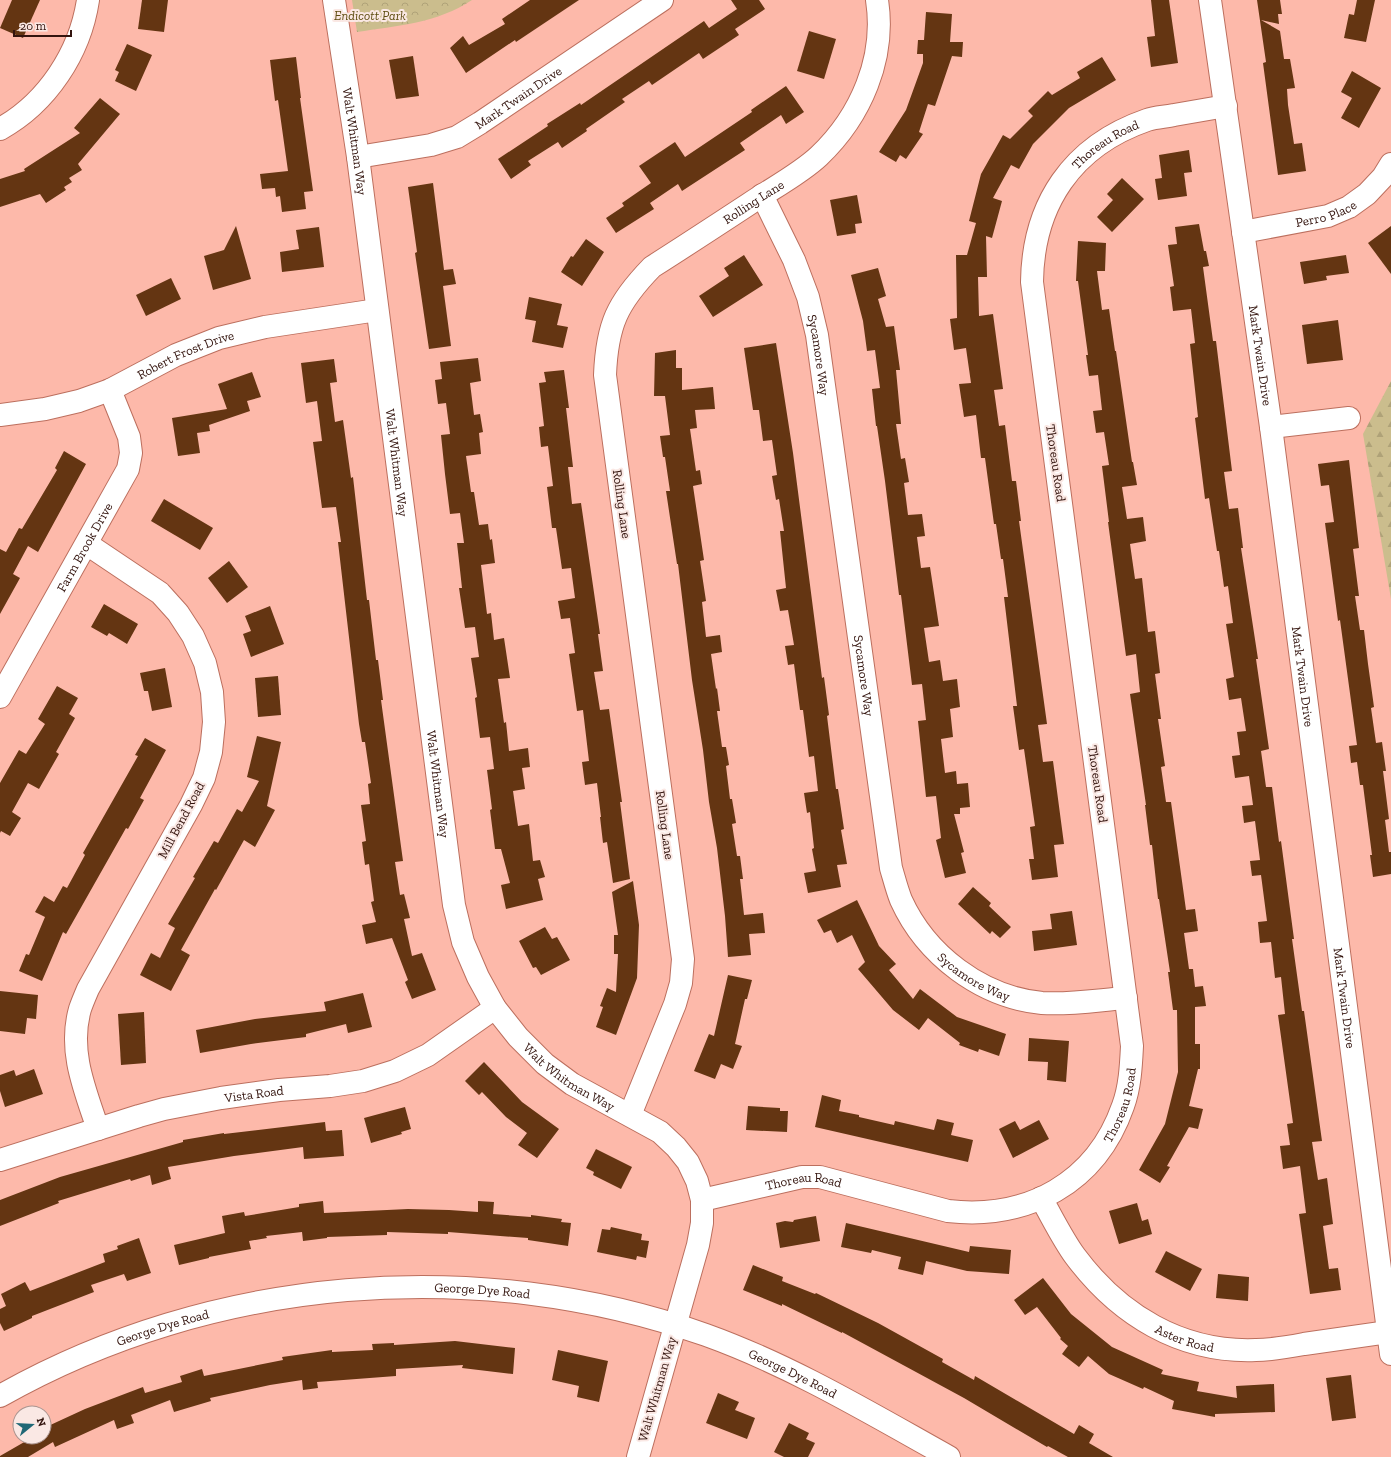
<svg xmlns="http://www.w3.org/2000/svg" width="1391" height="1457" font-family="'Zilla Slab',serif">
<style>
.forest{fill:url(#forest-firs)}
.park{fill:url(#park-crowns)}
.building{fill:#643512}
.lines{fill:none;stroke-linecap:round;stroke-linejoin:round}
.minor-casing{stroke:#bc6f5e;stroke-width:24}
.minor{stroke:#fff;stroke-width:22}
.labels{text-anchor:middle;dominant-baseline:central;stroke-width:4;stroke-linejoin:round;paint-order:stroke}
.park-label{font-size:13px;font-style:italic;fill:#5d4c10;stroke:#fae8e4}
.street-label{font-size:13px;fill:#33140e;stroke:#fae8e4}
</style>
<defs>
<pattern id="forest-firs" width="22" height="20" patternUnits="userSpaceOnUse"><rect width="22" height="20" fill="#cbbd8d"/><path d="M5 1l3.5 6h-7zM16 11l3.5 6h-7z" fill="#afa278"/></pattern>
<pattern id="park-crowns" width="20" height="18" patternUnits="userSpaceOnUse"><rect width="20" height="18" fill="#cbbd8d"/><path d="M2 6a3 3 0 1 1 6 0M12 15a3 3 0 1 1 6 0" fill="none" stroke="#afa278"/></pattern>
</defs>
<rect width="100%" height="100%" fill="#fdb9aa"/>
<path class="forest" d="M1391 381V599L1363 434Z"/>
<path class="park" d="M352 0H472C438 23 396 26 357 32Z"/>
<g class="building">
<path d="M12 0H40L23 38 0 28Z"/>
<path d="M142 0H168L164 32 138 29Z"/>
<path d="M530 0H579L516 42 515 40 466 73 450 48 463 36 469 45 505 24 502 19Z"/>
<path d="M731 0H759L765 9 735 29 739 35 703 59 699 53 652 85 649 81 622 99 625 102 586 129 587 131 562 148 558 142 528 161 531 165 511 179 498 159 548 126 547 124 580 103 581 105 704 21 709 28 737 9Z"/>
<path d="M1151 0H1169L1178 63 1151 67 1147 37 1155 36Z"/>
<path d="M1257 0H1280L1282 14H1278L1279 24 1261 20 1280 31 1284 59H1290L1295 88 1287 89 1288 105 1294 144 1302 143 1306 171 1278 175 1263 63 1266 62Z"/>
<path d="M1357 0H1375L1366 42 1344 38 1349 14 1354 15Z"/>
<path d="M926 12 952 14 950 42H963L962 57 952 56 935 106 928 104 919 132 923 134 906 159 900 155 896 162 879 152 906 110 923 63V54H917L918 40H924Z"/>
<path d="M809 31 836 39 824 79 797 71Z"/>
<path d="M127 44 152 55 136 91 115 81 119 72 115 70Z"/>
<path d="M413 56 419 96 396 99 389 60Z"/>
<path d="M296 57 301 98H300L313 191 304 192 306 209 282 212 280 196 276 197 275 188 262 189 260 174 288 171 278 100 275 101 270 60Z"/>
<path d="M1102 57 1116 80 1069 108 1033 144 1019 169 1011 165 993 198 1002 201 992 238 986 236 987 277H978L979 316 993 314 1003 389 994 390 999 426 1005 425 1012 481H1016L1021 521H1019L1047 724 1038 725 1043 762 1053 761 1064 844 1054 845 1058 877 1032 880 1029 859H1034L1030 827 1035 826 1024 749 1019 750 1013 706H1017L1004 597H1008L1003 559H1001L996 524H994L985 458H981L976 415 964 417 959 384 971 383 966 348 954 350 950 319 957 318 956 255H967L976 223 969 221 981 174 1003 135 1010 139 1033 116 1028 111 1048 91 1052 95 1080 78 1077 72Z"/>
<path d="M1352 71 1381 88 1359 128 1341 118 1352 98 1341 92Z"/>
<path d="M786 86 804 112 786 124 781 115 740 143 745 150 682 191 678 184 650 203 654 209 616 233 606 218 624 206 622 203 651 183 639 166 675 142 685 157 752 112 751 110Z"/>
<path d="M100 98 120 114 78 164 82 170 69 178 72 182 64 187 66 190 46 203 40 194 0 207V179L25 171 24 169 80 133 74 128Z"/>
<path d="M1189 150 1192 172 1184 173 1187 196 1158 200 1155 179 1162 178 1159 155Z"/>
<path d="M1122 178 1144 199 1112 232 1097 217 1113 200 1107 194Z"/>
<path d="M433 183 444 270 453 269 456 284 443 286 451 346 429 349 415 253 417 252 408 187Z"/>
<path d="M857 195 862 223 855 224 856 233 837 236 830 200Z"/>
<path d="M1199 224 1204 251H1206L1209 266 1203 267 1213 341H1216L1232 471 1224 472 1229 509 1238 508 1243 548H1241L1258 659H1256L1269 749 1261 751 1266 787H1272L1279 842 1281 841 1294 939H1292L1302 1011H1304L1322 1141 1312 1142 1318 1180 1327 1178 1333 1224 1323 1226 1329 1269 1338 1268 1341 1290 1310 1294 1299 1214 1306 1213 1300 1166 1283 1169 1280 1146 1290 1145 1287 1124 1293 1123 1278 1015 1285 1014 1281 977 1275 978 1271 942 1260 943 1258 922 1267 921 1261 875 1252 876 1250 861 1260 860 1255 821 1244 823 1242 806 1253 805 1249 776 1235 778 1232 756 1240 755 1237 732 1246 731 1241 698 1229 700 1226 679 1234 677 1226 624 1233 623 1228 586 1224 587 1219 551H1217L1209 498 1205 499 1195 418 1198 417 1190 344 1195 343 1191 309 1173 311 1170 287 1174 286 1168 245 1177 244 1175 227Z"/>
<path d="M236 226 251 279 213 290 204 256 224 250Z"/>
<path d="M1391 226V274L1368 243Z"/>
<path d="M319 227 324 267 282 272 280 252 299 249 296 230Z"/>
<path d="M586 239 604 252 582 286 561 272 571 256 573 257Z"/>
<path d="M1078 241 1106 243 1105 271H1097L1102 310 1109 309 1115 351H1116L1132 462H1133L1137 485 1122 487 1127 519 1143 517 1146 541 1130 544 1135 579 1142 578 1148 632 1155 631 1160 673 1155 674 1161 719H1158L1165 766 1161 767 1166 802H1171L1186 910 1195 909 1198 931 1184 933 1189 969H1193L1195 987 1203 986 1206 1006 1195 1007V1044H1200V1069H1198L1189 1106 1203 1109 1198 1129 1189 1127 1167 1166 1170 1167 1160 1183 1139 1170 1165 1124 1178 1072 1177 1010H1173L1168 972H1170L1159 899H1158L1152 845H1150L1145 805H1146L1130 694 1140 692 1136 654 1126 656 1108 522H1109L1102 466 1109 465 1104 432 1096 433 1093 411 1102 410 1098 375 1089 376 1086 355H1088L1078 281H1076Z"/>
<path d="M744 255 763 285 713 317 699 296 729 276 724 268Z"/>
<path d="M1346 255 1349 273 1326 276 1327 280 1304 284 1300 262Z"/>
<path d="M878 268 886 296 878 299 886 327 894 326 900 370H896L901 424H896L901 459 905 458 909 482 904 483 908 515 922 514 925 536 917 537 921 568 930 567 939 626 924 628 929 662 940 660 943 681 957 679 960 707 950 709 953 737 941 739 945 773 956 771 957 784 968 783 970 807 960 808V814H954L964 852 961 853 966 873 945 878 936 840 941 838 936 796 926 797 918 721 926 720 922 684 912 685 901 595H899L885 481 877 426H876L872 389 880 388 875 350 867 351 863 321 851 275Z"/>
<path d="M171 278 181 299 146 316 136 295Z"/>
<path d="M529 297 562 304 557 325 568 327 563 348 532 342 536 321 525 319Z"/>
<path d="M1338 320 1343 360 1307 364 1302 325Z"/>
<path d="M776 343 793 453 822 678 824 677 829 715 827 716 836 789H838L844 829 841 830 847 864 837 865 841 887 808 893 804 873 816 871 812 849 814 848 810 812 807 813 804 793 818 791 814 756 809 757 803 710H800L794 664 788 665 785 646 794 645 788 610 780 611 776 590 786 588 780 531H784L779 499 776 500 772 476 777 475 772 440 763 441 759 410H753L744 348Z"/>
<path d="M676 350V368H682V390L713 387 715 409 695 410 697 428 690 429 696 471 700 470 702 484 693 486 704 560 700 561 706 601 702 602 706 637 720 635 722 652 711 654 716 689 717 688 720 711H717L722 747H726L729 765 726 766 730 799H732L736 823 732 824 737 856H740L743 879H740L744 915 763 913 765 933 749 934 751 955 728 957 725 916 717 848 709 802 703 750 692 680 678 564H677L666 491H670L665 457H663L660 436 670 435 665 396H654L655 353Z"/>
<path d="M478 358 481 381 470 383 474 415 480 414 483 432 479 433 481 454 466 456 471 492H474L479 525 488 524 490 540 492 539 495 563 481 565 487 614 491 613 494 640 504 638 510 678 498 679 504 723 506 722 509 751 528 748 530 767 522 768 525 789 513 791 518 826 529 824 533 861 540 860 545 877 538 879 543 900 506 909 501 885 510 883 501 849H495L490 810 492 809 487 770 494 769 490 737 480 738 475 698 477 697 471 658 479 657 475 627 465 628 459 588H462L457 543H464L460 513 450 514 445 474 441 435 450 434 446 403 438 404 435 380 442 379 440 362Z"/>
<path d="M334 359 337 382 330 383 335 422 343 420 351 478 353 477 367 600H369L376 660H378L383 700H381L403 861 395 862 400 895 404 894 410 918 404 919 412 956 422 953 436 990 412 999 405 982 408 980 392 938 366 944 362 925 376 922 371 902 374 901 369 864 365 865 362 842 366 841 361 805 370 804 368 784 371 783 365 742H362L359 724 338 542H341L336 507 322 508 313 442 322 441 317 401 306 403 301 363Z"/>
<path d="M564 370 569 408H566L573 467H568L572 504 581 503 600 634H598L603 671 594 672 600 710 609 709 622 802H620L630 879 613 883 607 842 603 843 600 817H601L597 783 585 785 582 762 589 761 583 710 577 711 569 654 575 653 570 618 561 619 558 601 575 598 571 568 562 569 556 528H552L547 487 553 486 548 446 541 447 539 427 544 426 539 383 546 382 544 372Z"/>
<path d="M252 372 261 397 247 401 250 411 209 425 210 431 197 433 200 453 178 456 172 418 227 409 218 384Z"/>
<path d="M64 451 86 464 38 552 28 546 13 574 20 578 0 614V549L6 552 19 528 22 529 57 470 55 468Z"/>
<path d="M1349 460 1359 548 1353 549 1359 596H1355L1360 630H1364L1368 664 1374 707 1371 708 1376 743 1382 742 1386 771H1383L1389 819 1385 820 1389 852H1391V874L1373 877 1370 855H1372L1363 785H1360L1357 762 1351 763 1349 746 1357 745 1340 620 1338 621 1325 523 1334 522 1329 485 1321 486 1318 464Z"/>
<path d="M164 499 213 528 200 550 151 521Z"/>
<path d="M229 561 248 587 227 603 208 578Z"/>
<path d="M104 604 138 624 127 644 109 633 107 636 91 627Z"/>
<path d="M270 606 284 644 251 657 243 634 251 631 245 616Z"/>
<path d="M165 668 172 707 152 711 148 691H144L140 673Z"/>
<path d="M278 676 281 715 258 717 255 678Z"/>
<path d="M57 686 78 698 69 714 75 718 56 752 59 754 39 789 28 783 12 812 21 818 10 836 1 831 0 833V783L19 750 26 754 45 724 38 719Z"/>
<path d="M257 736 281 742 267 806 275 810 255 847 244 840 216 890 215 889 181 950 190 955 171 991 140 975 151 953 160 958 175 928 168 924 195 878 193 877 214 841 218 843 237 809 242 812 259 781 247 777Z"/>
<path d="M145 738 166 750 140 798 144 800 128 829 126 828 66 934 63 932 42 981 19 971 26 954 29 955 45 917 35 912 44 896 54 902 63 886 67 888 85 855 83 853 138 756 135 755Z"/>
<path d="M633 881 639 925 637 978 616 1035 596 1027 603 1007 600 1006 607 988 616 992 618 954H614V935H618L612 892Z"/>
<path d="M973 887 991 903 989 906 1011 927 1000 938 992 931 990 934 958 904Z"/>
<path d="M857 900 879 946 896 964 889 970 913 999 920 989 957 1017 1006 1034 999 1056 979 1049 978 1052 959 1045 960 1043 928 1018 919 1030 893 1010 858 969 865 962 852 935 837 943 831 930 824 933 817 920Z"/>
<path d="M1072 911 1077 945 1034 951 1032 931 1052 929 1050 914Z"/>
<path d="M545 927 552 939 557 937 570 960 541 975 536 967 533 968 519 941Z"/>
<path d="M728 975 752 980 747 999H745L735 1044 742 1046 733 1069 721 1064 715 1079 694 1071 709 1034 714 1036Z"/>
<path d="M0 991 38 995 36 1019 27 1018 25 1034 0 1031Z"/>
<path d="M363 993 372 1027 348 1033 346 1024 306 1034V1037L251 1044 200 1053 196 1030 255 1019 326 1011 324 1002Z"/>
<path d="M144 1012 146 1063 121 1065 118 1014Z"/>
<path d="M1029 1038 1069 1041 1066 1082 1047 1080 1048 1062 1028 1061Z"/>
<path d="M484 1062 522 1102 559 1129 537 1158 518 1145 527 1133 506 1117 482 1092 479 1095 465 1081Z"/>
<path d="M34 1069 43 1094 5 1107 0 1091V1075L14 1070 16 1076Z"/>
<path d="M822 1095 841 1100 839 1111 859 1115V1117L894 1125 895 1121 934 1130 937 1119 954 1123 951 1135 973 1140 968 1162 815 1127Z"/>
<path d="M748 1106 780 1108V1111H788L787 1132 746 1130Z"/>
<path d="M405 1107 411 1129 401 1132 402 1134 371 1143 364 1118Z"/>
<path d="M1039 1120 1049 1139 1013 1158 999 1129 1015 1121 1020 1130Z"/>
<path d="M325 1122 326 1131 342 1130 344 1156 304 1159 303 1147 234 1156 168 1167 171 1179 152 1185 150 1175 131 1181 130 1179 58 1201 59 1203 0 1226V1200L60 1177 183 1142V1140L224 1133V1134Z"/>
<path d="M596 1149 632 1167 621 1189 593 1175 594 1172 586 1168Z"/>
<path d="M323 1201 324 1213 408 1209 449 1210 478 1212V1201L494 1202 493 1214 531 1217V1215L562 1219 561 1222 571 1223 568 1246 528 1240V1238L448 1232V1234L387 1232V1235L327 1237V1238L303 1241 302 1232 266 1236 267 1238 249 1241 251 1249 209 1257V1258L179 1265 174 1245 225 1233 222 1216 244 1212 245 1216 299 1207V1204Z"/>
<path d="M1137 1203 1142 1221 1148 1219 1152 1234 1119 1244 1109 1211Z"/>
<path d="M816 1216 820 1241 780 1248 776 1223 785 1221 793 1222 794 1220Z"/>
<path d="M846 1223 969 1252 970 1246 1011 1250 1009 1274 967 1271 926 1261 923 1275 898 1269 901 1257 872 1250 871 1253 841 1247Z"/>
<path d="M611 1227 642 1234 641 1240 649 1241 646 1258 637 1256 636 1260 597 1252 602 1229 610 1230Z"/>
<path d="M139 1238 151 1273 127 1281 124 1274 91 1285 94 1292 32 1316V1318L4 1331 0 1323V1309L6 1306 1 1294 25 1282 30 1291 105 1262 103 1254 118 1249 117 1246Z"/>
<path d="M1166 1251 1202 1269 1190 1291 1155 1272Z"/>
<path d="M753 1265 783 1277 782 1281 815 1294 816 1293 878 1323 943 1359 942 1362 974 1380 975 1376 1074 1434 1079 1425 1094 1434 1089 1443 1113 1457H1068L1048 1446 1047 1447 964 1398 842 1332V1333L782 1304V1306L743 1290Z"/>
<path d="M1218 1274 1249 1277 1248 1301 1216 1298Z"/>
<path d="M1043 1278 1071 1314 1112 1347 1163 1370 1161 1374 1199 1382 1197 1391 1237 1398 1236 1386 1274 1384 1275 1412 1215 1414V1417L1172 1409 1174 1401 1144 1387 1143 1389 1109 1374 1088 1356 1079 1367 1062 1354 1068 1346 1060 1339 1061 1338 1037 1307 1025 1315 1014 1300Z"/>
<path d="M455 1341 515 1348 513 1374 462 1368 463 1365 396 1369V1376L317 1382 318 1388 303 1390 302 1380 270 1385 210 1398 211 1401 174 1412 170 1400 131 1415 134 1423 117 1429 114 1420 55 1447 53 1442 28 1457H0V1456L33 1437H44V1431L47 1429 46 1427 85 1409 143 1387 145 1393 182 1382 180 1376 202 1369 204 1376 283 1360 282 1357 332 1350V1352L373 1350 372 1344 394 1343V1345Z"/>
<path d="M558 1350 608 1361 599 1402 577 1397 579 1386 552 1380Z"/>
<path d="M1351 1375 1356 1418 1332 1421 1326 1378Z"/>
<path d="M718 1393 739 1402 735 1410 755 1418 747 1439 706 1423Z"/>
<path d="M789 1423 809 1433 806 1439 815 1443 808 1457H784L774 1452Z"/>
</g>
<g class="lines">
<defs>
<g id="minor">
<path id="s1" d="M334 0 358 157 454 905 463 942 478 977 495 1008 518 1037 545 1064 572 1084 660 1132 676 1147 688 1162 697 1181 702 1200V1223L698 1245 638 1457"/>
<path id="s2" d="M1210 0 1271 427 1391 1354"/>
<path d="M0 129C47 103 80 53 88 0"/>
<path id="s3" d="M358 157 431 145 457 137 480 123 662 0"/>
<path id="s4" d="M762 195 794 260 808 297 817 335 891 868C894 878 897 890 901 900 926 955 981 997 1042 1003 1069 1005 1099 1000 1126 998"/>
<path id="s5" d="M1243 232 1328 216 1349 207 1367 194 1383 177 1391 164"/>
<path id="s6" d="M0 415 45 409 79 401 110 390 176 355 219 338 265 327 377 310"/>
<path d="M1271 427 1349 418"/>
<path d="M87 544 160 593 178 613 193 636 205 663 212 692 214 722 211 752 204 778 191 805 88 989C85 996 82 1003 80 1009 68 1051 85 1090 98 1129"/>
<path id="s7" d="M0 697 128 469 131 453 129 437 110 390"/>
<path id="s8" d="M630 1115 675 1004 681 983 683 959 605 375C607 325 617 303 652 267 685 246 717 225 749 204 771 189 800 174 819 156 861 116 886 58 877 0"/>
<path id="s9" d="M0 1160 139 1116 164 1109 221 1098 279 1090 330 1086 363 1081 395 1071 428 1055 495 1008"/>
<path id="s10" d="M1041 1198C1052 1217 1062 1238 1075 1256 1119 1315 1181 1353 1256 1350 1272 1350 1288 1347 1304 1344 1332 1340 1360 1336 1388 1332"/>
<path id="s11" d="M702 1200 802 1177H820L948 1211C1028 1220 1096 1183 1123 1106 1130 1087 1131 1066 1132 1046L1032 282C1033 204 1072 146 1147 120 1156 117 1165 117 1174 115 1191 112 1208 109 1226 106"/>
<path id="s12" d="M0 1396C212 1276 477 1254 706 1335 792 1366 870 1413 949 1457"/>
</g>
</defs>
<use href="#minor" class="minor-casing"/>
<use href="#minor" class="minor"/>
</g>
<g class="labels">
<g class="park-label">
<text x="370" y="15">Endicott Park</text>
</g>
<g class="street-label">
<text stroke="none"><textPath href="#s3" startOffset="174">Mark Twain Drive</textPath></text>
<text stroke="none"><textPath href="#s1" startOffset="143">Walt Whitman Way</textPath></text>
<text stroke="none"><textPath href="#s11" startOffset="1471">Thoreau Road</textPath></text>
<text stroke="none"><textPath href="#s8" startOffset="997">Rolling Lane</textPath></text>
<text stroke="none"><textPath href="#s5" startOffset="85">Perro Place</textPath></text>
<text stroke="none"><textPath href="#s6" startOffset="197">Robert Frost Drive</textPath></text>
<text stroke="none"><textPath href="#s4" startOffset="171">Sycamore Way</textPath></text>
<text stroke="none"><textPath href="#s2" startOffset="359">Mark Twain Drive</textPath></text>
<text stroke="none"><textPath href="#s1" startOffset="467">Walt Whitman Way</textPath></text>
<text transform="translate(1056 463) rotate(82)">Thoreau Road</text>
<text transform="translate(622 504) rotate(82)">Rolling Lane</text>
<text stroke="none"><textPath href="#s7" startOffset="172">Farm Brook Drive</textPath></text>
<text stroke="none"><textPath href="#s4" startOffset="495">Sycamore Way</textPath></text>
<text stroke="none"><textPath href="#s2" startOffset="683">Mark Twain Drive</textPath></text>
<text stroke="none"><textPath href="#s1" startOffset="791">Walt Whitman Way</textPath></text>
<text transform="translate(1098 784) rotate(82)">Thoreau Road</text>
<text transform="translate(181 820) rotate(-62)">Mill Bend Road</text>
<text transform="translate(665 825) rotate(82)">Rolling Lane</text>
<text stroke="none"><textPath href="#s4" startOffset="831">Sycamore Way</textPath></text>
<text stroke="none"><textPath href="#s2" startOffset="1007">Mark Twain Drive</textPath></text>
<text stroke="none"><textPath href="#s1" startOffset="1127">Walt Whitman Way</textPath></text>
<text stroke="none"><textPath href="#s9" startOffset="263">Vista Road</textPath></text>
<text stroke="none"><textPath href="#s11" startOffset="475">Thoreau Road</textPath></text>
<text stroke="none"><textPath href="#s11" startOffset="104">Thoreau Road</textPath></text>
<text stroke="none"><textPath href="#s12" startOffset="501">George Dye Road</textPath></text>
<text stroke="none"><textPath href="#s12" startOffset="177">George Dye Road</textPath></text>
<text stroke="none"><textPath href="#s10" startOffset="207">Aster Road</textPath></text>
<text stroke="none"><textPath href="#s12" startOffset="825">George Dye Road</textPath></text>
<text transform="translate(657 1389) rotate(-74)">Walt Whitman Way</text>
</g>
</g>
<g transform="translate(32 1425) rotate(72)"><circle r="19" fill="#fae8e4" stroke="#aa938e"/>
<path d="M0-3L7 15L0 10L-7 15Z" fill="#206876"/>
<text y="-6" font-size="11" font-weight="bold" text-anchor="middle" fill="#33140e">N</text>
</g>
<path d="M14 30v6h57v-6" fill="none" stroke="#33140e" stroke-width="2"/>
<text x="20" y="30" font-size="12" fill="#33140e" stroke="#fae8e4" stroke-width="3" paint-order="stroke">20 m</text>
</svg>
